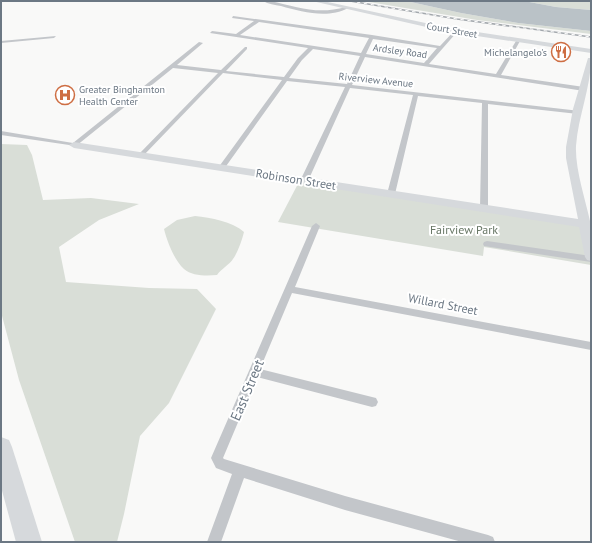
<svg xmlns="http://www.w3.org/2000/svg" width="592" height="543" font-family="'PT Sans',sans-serif">
<style>
.green{fill:#d9ded7}
.water{fill:#bac2c7}
.lines{fill:none;stroke-linecap:round;stroke-linejoin:round}
.street{fill:#c3c6ca;fill-rule:evenodd}
.secondary{fill:#d6d9dc;fill-rule:evenodd}
.primary{fill:#d6d9dc;fill-rule:evenodd}
.highway{fill:#d6d9dc;fill-rule:evenodd}
.rail-casing{stroke:#a3a8ad;stroke-width:1.5}
.rail{stroke:#fff;stroke-width:1;stroke-dasharray:3.5;stroke-linecap:butt}
.labels{text-anchor:middle;dominant-baseline:central;stroke-width:4;stroke-linejoin:round;paint-order:stroke}
.far-street-label{font-size:10px;fill:#6c7884;stroke:#fff}
.far-poi-label{font-size:10px;fill:#6c7884;stroke:#fff;text-anchor:end}
.street-label{font-size:12px;fill:#6c7884;stroke:#fff}
.park-label{font-size:12px;fill:#687766;stroke:#fff}
.near-street-label{font-size:14px;fill:#6c7884;stroke:#fff}
</style>
<rect width="100%" height="100%" fill="#f9f9f8"/>
<g class="green">
<path d="M363 1H406L461 13 518 23 591 31V34L477 20Z"/>
<path d="M524 1H591V10L556 7Z"/>
<path d="M1 144 27 145 32 155 43 200 91 198 139 204 99 220 59 247 66 282 149 288 197 289 216 309 169 403 140 436 124 514 117 542H75L19 380 1 312Z"/>
<path d="M300 180 584 224 591 257V265L484 247 483 256 278 222Z"/>
<path d="M195 216C211 218 232 221 244 232 242 240 238 252 233 259 229 265 221 269 217 275 206 276 192 276 184 269 174 260 167 241 164 229L177 220Z"/>
</g>
<path class="water" d="M406 1H524L556 7 591 10V31L518 23 461 13Z"/>
<g class="lines">
<g class="street">
<path d="M263 1H270C298 7 317 15 346 7L348 8C328 19 302 12 281 6 275 5 268 4 263 1Z"/>
<path d="M233 16 372 35 440 46 455 30 457 32 429 64 496 74 516 41 518 40 520 41 501 75 584 87 587 89 584 91 365 57 352 85 580 111V113L578 114 488 104V208L484 210 480 208 482 103 418 96 395 194 391 196 387 194 413 95 350 88 308 181 304 183 300 181 345 87 287 81 224 169 222 170 218 168 282 80 223 73 143 156H139V154L218 73 173 68 76 146 1 135V131L73 143 199 42 203 43 177 65 221 70 245 47H247V49L226 71 284 77 298 58 308 48 210 33 212 31 236 34 254 21 232 18ZM259 22 369 38 361 53 240 35ZM373 39 437 48 424 63 366 54ZM313 49 360 56 347 84 289 78 302 60Z"/>
<path d="M56 36 54 38 1 43V41Z"/>
<path d="M316 223 320 226 295 287 591 342V350L292 293 260 369 376 398 378 402 376 406 372 407 257 377 223 458 224 459 345 496 488 535 493 537 495 542H462L345 510 244 478 221 542H207L232 474 216 468 211 458 312 226Z"/>
<path d="M487 241 591 256V262L484 246 483 244 484 242Z"/>
</g>
<path class="secondary" d="M588 58H591C591 88 578 116 576 146 575 169 585 198 590 221H591V261L587 260 585 257 579 227 74 148 69 145 74 142 578 219 566 158V147L573 109Z"/>
<path class="primary" d="M312 1H323L444 27 591 49V53L444 31Z"/>
<path class="highway" d="M1 437 9 440 12 447 42 542H16L1 487Z"/>
<defs>
<path id="rail" d="M350 1 457 19 591 37"/>
</defs>
<use href="#rail" class="rail-casing"/>
<use href="#rail" class="rail"/>
</g>
<defs>
<symbol id="restaurant-ring" viewBox="-11 -11 22 22"><circle r="9.5" fill="#fff" stroke="#ce6e43" stroke-width="1.5"/><path d="M-5-6h1v4h1v-4h1v4h1v-4h1v5L-1.5 .5V6h-2V.5L-5-1ZM5-6V6H3V1.5H1.5Q1.5-4 5-6Z" fill="#ce6e43"/></symbol>
<symbol id="hospital-ring" viewBox="-11 -11 22 22"><circle r="9.5" fill="#fff" stroke="#ce6e43" stroke-width="1.5"/><path d="M-5-5h3v3.5h4V-5h3V5h-3V1.5h-4V5h-3Z" fill="#ce6e43"/></symbol>
</defs>
<g fill-rule="evenodd">
<use href="#restaurant-ring" x="550" y="41" width="22" height="22"/>
<use href="#hospital-ring" x="54" y="84" width="22" height="22"/>
</g>
<g class="labels">
<g class="far-street-label">
<text transform="translate(452 30) rotate(10)">Court Street</text>
<text transform="translate(400 51) rotate(8)">Ardsley Road</text>
<text transform="translate(376 80) rotate(6)">Riverview Avenue</text>
</g>
<g class="far-poi-label">
<text x="547" y="52">Michelangelo's</text>
<text x="79" y="89" text-anchor="start">Greater Binghamton<tspan x="79" dy="12">Health Center</tspan></text>
</g>
<g class="street-label">
<text transform="translate(296 179) rotate(9)">Robinson Street</text>
<text transform="translate(443 304) rotate(11)">Willard Street</text>
</g>
<g class="park-label">
<text x="464" y="229">Fairview Park</text>
</g>
<g class="near-street-label">
<text transform="translate(247 390) rotate(-67)">East Street</text>
</g>
</g>
<rect width="592" height="543" fill="none" stroke="#6c7884" stroke-width="4"/>
</svg>
